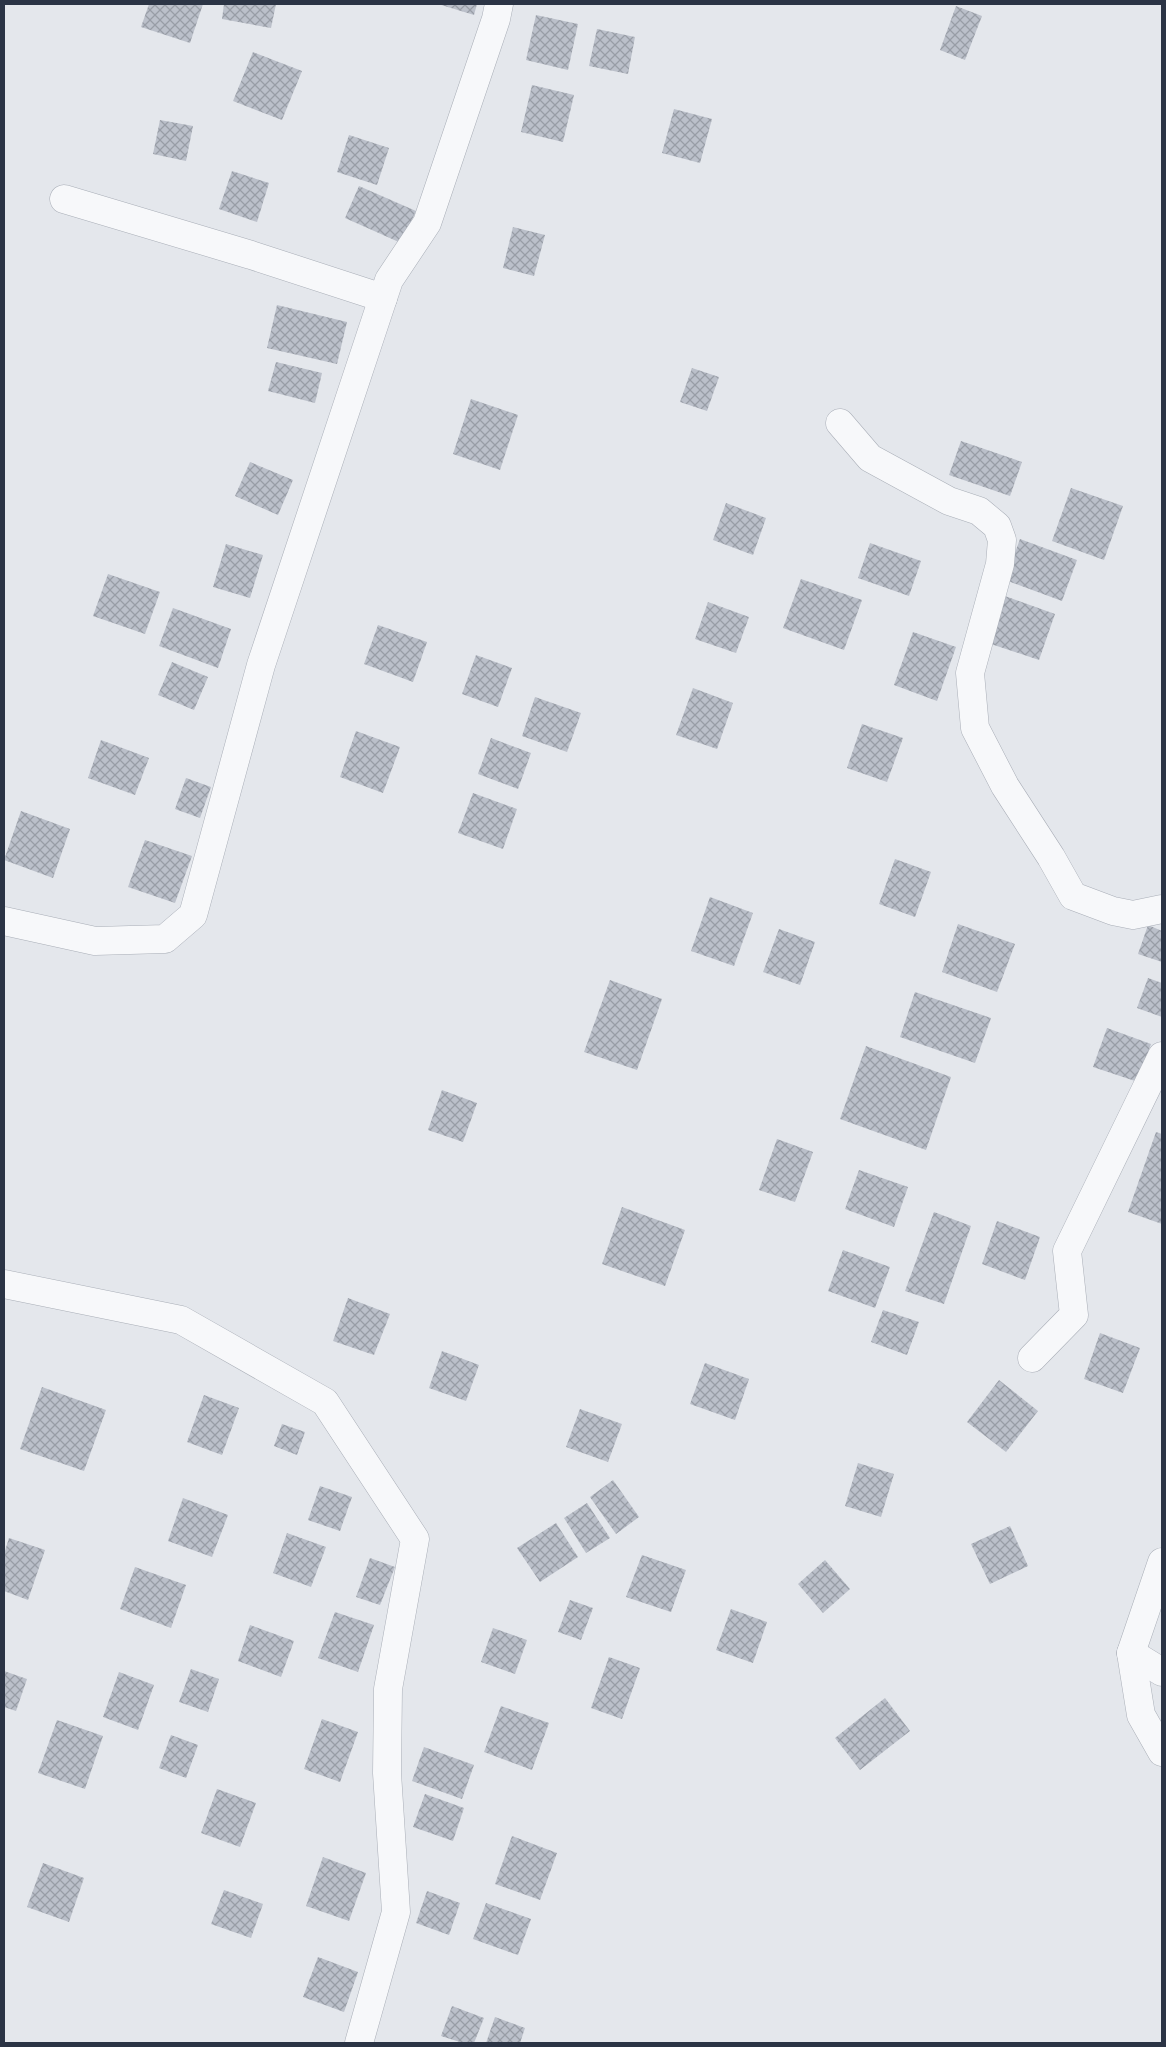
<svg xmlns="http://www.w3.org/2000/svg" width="1166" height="2047" font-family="'Golos Text',sans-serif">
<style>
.building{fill:url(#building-cross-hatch)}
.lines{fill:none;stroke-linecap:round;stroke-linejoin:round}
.minor-casing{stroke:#a9aeb7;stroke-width:29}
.minor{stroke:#f7f8fa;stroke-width:28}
</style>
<defs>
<pattern id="building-cross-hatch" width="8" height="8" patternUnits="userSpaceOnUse" patternTransform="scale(1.25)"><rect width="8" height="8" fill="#bbc0ca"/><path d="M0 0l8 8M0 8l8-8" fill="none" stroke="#989da6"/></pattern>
</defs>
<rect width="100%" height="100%" fill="#e4e7ec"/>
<g class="building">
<path d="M149 4H203L190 43 141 27Z"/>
<path d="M224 4H276L271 28 222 19Z"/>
<path d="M438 4H477L474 15Z"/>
<path d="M956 6 982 16 965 60 940 50Z"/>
<path d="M536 15 578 24 568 70 526 60Z"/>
<path d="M597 29 635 37 628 74 589 66Z"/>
<path d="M253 52 302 71 282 120 233 101Z"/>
<path d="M532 85 574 95 563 142 521 132Z"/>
<path d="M674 109 712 119 700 163 662 153Z"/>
<path d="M160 120 193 126 186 161 153 154Z"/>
<path d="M349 135 389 148 377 185 337 172Z"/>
<path d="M232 171 269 183 257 222 219 209Z"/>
<path d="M359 186 416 211 401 243 345 218Z"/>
<path d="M513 227 545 235 534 276 503 268Z"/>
<path d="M277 305 347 322 337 364 267 348Z"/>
<path d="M276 362 322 373 315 403 268 391Z"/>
<path d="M692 368 719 377 707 411 680 402Z"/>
<path d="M471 399 518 415 500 470 453 454Z"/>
<path d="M961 441 1022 462 1010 496 949 475Z"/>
<path d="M250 462 293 480 278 515 235 496Z"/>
<path d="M1071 488 1123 506 1104 560 1052 541Z"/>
<path d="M726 503 766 518 753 555 713 540Z"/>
<path d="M1020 539 1077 560 1062 601 1005 580Z"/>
<path d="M870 543 921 561 909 596 858 578Z"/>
<path d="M226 544 263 555 250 598 213 587Z"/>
<path d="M108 574 160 592 145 634 93 616Z"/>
<path d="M801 579 862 600 844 650 783 628Z"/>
<path d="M1005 596 1055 614 1039 660 988 643Z"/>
<path d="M708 602 749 617 736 653 695 639Z"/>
<path d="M173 608 231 629 218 668 159 646Z"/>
<path d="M378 625 427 642 413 682 364 664Z"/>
<path d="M913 632 956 647 937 701 894 685Z"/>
<path d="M476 655 512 668 498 707 462 694Z"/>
<path d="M172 662 208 677 194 710 158 695Z"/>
<path d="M693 688 733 703 717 749 676 735Z"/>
<path d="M535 697 581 713 567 752 522 736Z"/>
<path d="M862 724 903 738 887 782 847 768Z"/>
<path d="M356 731 400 747 383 793 340 777Z"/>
<path d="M491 738 531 753 518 789 478 774Z"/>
<path d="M101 740 149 758 135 795 88 778Z"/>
<path d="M186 778 211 787 200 818 175 809Z"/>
<path d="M473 793 517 809 503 849 458 833Z"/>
<path d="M21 811 70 829 53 878 4 860Z"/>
<path d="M145 840 192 856 175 903 128 887Z"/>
<path d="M895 859 931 872 915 917 879 904Z"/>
<path d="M710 897 753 913 734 966 691 951Z"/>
<path d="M958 924 1015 944 997 992 942 972Z"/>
<path d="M1148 925 1162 931V962L1138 954Z"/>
<path d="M779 929 815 942 800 985 763 972Z"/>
<path d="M1148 978 1162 983V1017L1137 1008Z"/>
<path d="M610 980 662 999 637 1070 584 1052Z"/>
<path d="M915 992 991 1018 975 1063 900 1037Z"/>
<path d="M1107 1028 1151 1044 1138 1082 1093 1067Z"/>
<path d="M866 1046 951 1077 926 1150 840 1119Z"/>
<path d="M442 1090 477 1103 463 1142 428 1130Z"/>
<path d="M1156 1132 1162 1134V1224L1128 1212Z"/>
<path d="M777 1139 813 1152 795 1202 759 1190Z"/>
<path d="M859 1170 908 1187 894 1227 845 1209Z"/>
<path d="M622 1207 685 1230 665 1286 602 1264Z"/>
<path d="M934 1212 971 1226 944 1304 905 1291Z"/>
<path d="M997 1221 1040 1237 1025 1280 982 1264Z"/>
<path d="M843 1250 890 1267 875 1308 828 1291Z"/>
<path d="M348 1298 390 1314 374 1355 333 1341Z"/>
<path d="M883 1310 919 1322 907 1355 871 1342Z"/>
<path d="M1100 1333 1140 1348 1123 1393 1084 1379Z"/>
<path d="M442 1351 479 1365 466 1401 429 1388Z"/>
<path d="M705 1363 749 1379 735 1420 690 1404Z"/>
<path d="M999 1380 1038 1411 1006 1452 967 1422Z"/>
<path d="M42 1387 106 1410 84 1471 20 1449Z"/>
<path d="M204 1395 239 1408 222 1455 187 1442Z"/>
<path d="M580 1409 622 1424 608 1462 566 1447Z"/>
<path d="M282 1424 305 1432 297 1455 274 1446Z"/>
<path d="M858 1463 894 1474 881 1517 845 1506Z"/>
<path d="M613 1480 639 1517 616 1534 590 1497Z"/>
<path d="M320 1486 352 1497 340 1531 308 1520Z"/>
<path d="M183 1498 228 1515 212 1557 168 1541Z"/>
<path d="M587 1503 610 1538 586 1553 564 1518Z"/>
<path d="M556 1523 578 1557 540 1582 517 1548Z"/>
<path d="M1010 1526 1028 1566 990 1584 971 1544Z"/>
<path d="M287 1533 326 1547 311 1587 273 1573Z"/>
<path d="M9 1538 45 1550 28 1600 4 1591V1554Z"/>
<path d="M642 1555 686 1570 671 1612 626 1597Z"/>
<path d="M370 1558 395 1567 380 1605 356 1597Z"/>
<path d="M825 1560 850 1589 823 1613 798 1584Z"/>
<path d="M135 1567 186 1585 171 1628 120 1609Z"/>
<path d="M570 1600 593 1608 581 1640 558 1632Z"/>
<path d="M731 1609 767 1622 753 1663 716 1650Z"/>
<path d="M335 1612 374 1625 358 1672 318 1658Z"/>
<path d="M250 1625 294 1641 281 1677 238 1661Z"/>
<path d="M493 1628 527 1640 515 1674 481 1662Z"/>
<path d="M609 1657 640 1668 622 1719 591 1708Z"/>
<path d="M191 1669 219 1679 208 1712 179 1702Z"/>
<path d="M4 1671 27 1679 16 1711 4 1707Z"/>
<path d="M119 1672 154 1685 138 1730 103 1717Z"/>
<path d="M885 1698 910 1731 860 1770 835 1738Z"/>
<path d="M501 1706 549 1723 532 1770 484 1752Z"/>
<path d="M322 1719 358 1732 340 1782 304 1769Z"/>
<path d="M57 1720 103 1736 85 1789 38 1773Z"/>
<path d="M171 1735 198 1745 186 1778 159 1768Z"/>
<path d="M424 1747 474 1765 462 1799 412 1781Z"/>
<path d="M217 1789 256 1803 240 1847 201 1833Z"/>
<path d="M425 1794 464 1808 453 1841 413 1827Z"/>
<path d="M512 1836 557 1853 540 1900 495 1884Z"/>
<path d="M323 1857 366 1873 349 1921 306 1906Z"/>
<path d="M43 1863 84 1878 69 1922 27 1907Z"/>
<path d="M224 1890 263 1904 251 1938 211 1924Z"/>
<path d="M427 1891 460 1903 449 1935 416 1923Z"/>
<path d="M486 1903 531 1919 518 1955 473 1939Z"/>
<path d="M318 1957 358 1972 344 2012 303 1997Z"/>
<path d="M452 2006 484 2018 474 2043H463L441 2036Z"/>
<path d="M495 2017 525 2028 520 2043H486Z"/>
</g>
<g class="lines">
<defs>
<g id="minor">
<path d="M64 199 251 255 383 298"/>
<path d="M840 423 870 458 949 501 979 511 997 526 1002 540 1000 564 970 673 975 728 1005 786 1051 857 1073 896 1113 911 1133 915 1162 909"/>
<path d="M4 921 95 941 165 939 193 915 261 665 383 298 389 280 427 223 496 19 499 4"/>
<path d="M4 1284 181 1320 325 1402 415 1539 388 1689 387 1773 396 1912 359 2043"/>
<path d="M1032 1358 1074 1315 1067 1251 1162 1056"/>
<path d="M1162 1562 1131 1653 1141 1715 1162 1752"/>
<path d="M1131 1653 1162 1672"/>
</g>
</defs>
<use href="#minor" class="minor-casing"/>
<use href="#minor" class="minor"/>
</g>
<rect width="1166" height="2047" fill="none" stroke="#2b3445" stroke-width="10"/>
</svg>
